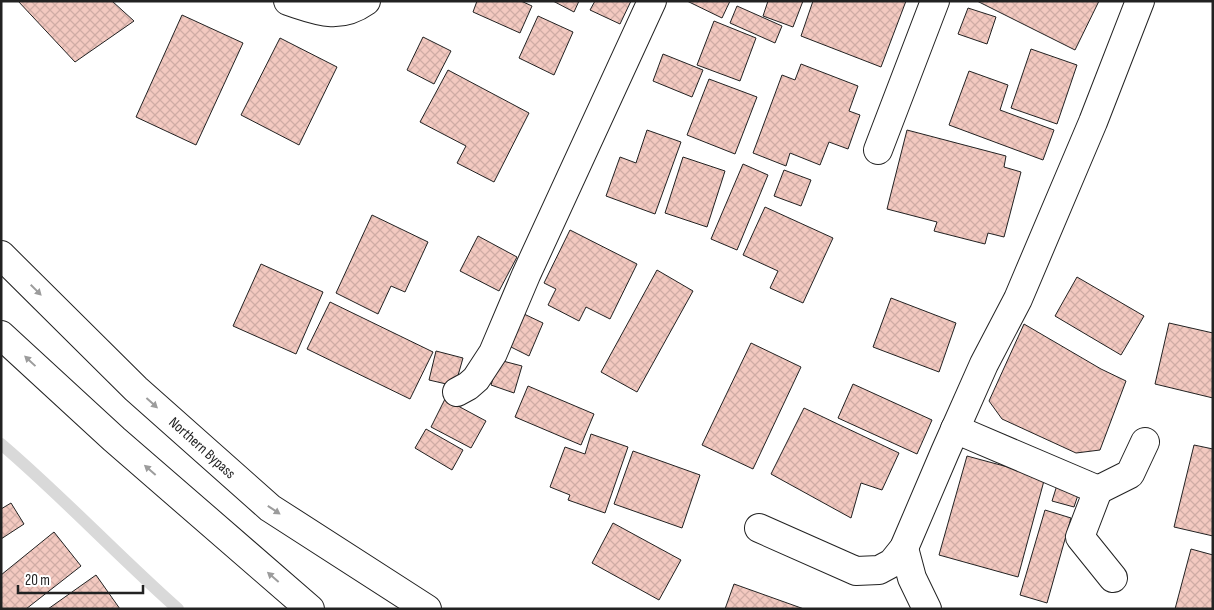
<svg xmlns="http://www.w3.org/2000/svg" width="1214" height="610" font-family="'Sofia Sans Condensed',sans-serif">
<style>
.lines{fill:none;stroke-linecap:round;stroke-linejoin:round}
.stream{stroke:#d9d9d9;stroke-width:12}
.building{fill:url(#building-cross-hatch);stroke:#222}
.minor-casing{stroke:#222;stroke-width:30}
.highway-casing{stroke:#222;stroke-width:30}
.minor{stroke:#fff;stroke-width:28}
.highway{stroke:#fff;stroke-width:28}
.oneway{fill:#9c9c9c}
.labels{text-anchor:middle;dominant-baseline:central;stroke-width:4;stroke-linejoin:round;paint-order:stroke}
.street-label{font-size:15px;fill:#222;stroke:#fff}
</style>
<defs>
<pattern id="building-cross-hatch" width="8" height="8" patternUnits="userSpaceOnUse" patternTransform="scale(1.25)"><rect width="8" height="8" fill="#f3c9c0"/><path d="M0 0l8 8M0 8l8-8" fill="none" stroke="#d0aca5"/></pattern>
</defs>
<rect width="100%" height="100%" fill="#fff"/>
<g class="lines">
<path class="stream" d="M1 444C62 496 118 556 178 609"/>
</g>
<g class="building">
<path d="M18 1H112L134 21 75 62Z"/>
<path d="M477 1H521L532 6 520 33 473 12Z"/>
<path d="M553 1H579L574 12Z"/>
<path d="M595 1H631L620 24 590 10Z"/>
<path d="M687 1H730L722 18Z"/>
<path d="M768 1H803L793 27 763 16Z"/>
<path d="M813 1H906L881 67 801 36Z"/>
<path d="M977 1H1099L1075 50Z"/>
<path d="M737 6 782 26 775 43 730 23Z"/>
<path d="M968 8 996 17 987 44 958 34Z"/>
<path d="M182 15 243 43 196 145 136 117Z"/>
<path d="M538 16 573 32 554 75 519 58Z"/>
<path d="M714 21 756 38 740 81 697 65Z"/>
<path d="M423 37 451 51 434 84 407 70Z"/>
<path d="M280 38 337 67 299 145 241 115Z"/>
<path d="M1031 49 1077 65 1057 124 1011 108Z"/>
<path d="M663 54 703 70 692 97 653 81Z"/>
<path d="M801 64 858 86 849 111 860 115 848 149 829 142 820 165 790 153 786 166 753 153 782 75 795 80Z"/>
<path d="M448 70 529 113 494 182 457 163 466 146 420 122Z"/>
<path d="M969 71 1008 85 1000 110 1054 130 1043 160 949 125Z"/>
<path d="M709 79 757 97 735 154 687 135Z"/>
<path d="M647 130 681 142 655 214 606 196 620 157 636 163Z"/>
<path d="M907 130 1006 156 1004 167 1021 172 1004 237 988 233 985 244 934 231 937 222 887 209Z"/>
<path d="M683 157 725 171 707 227 665 213Z"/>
<path d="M743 164 768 175 737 250 711 239Z"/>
<path d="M784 170 811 180 801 206 774 196Z"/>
<path d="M765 207 833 238 803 303 770 288 778 271 743 255Z"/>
<path d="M372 215 428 242 405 292 391 286 378 314 336 293Z"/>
<path d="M570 230 637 264 610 319 586 307 579 321 548 305 556 289 544 283Z"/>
<path d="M478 236 517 257 499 291 460 271Z"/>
<path d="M261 264 323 292 296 354 233 326Z"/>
<path d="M657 270 693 291 637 392 601 372Z"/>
<path d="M1077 277 1144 316 1121 355 1055 316Z"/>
<path d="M891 298 956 323 939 372 873 347Z"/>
<path d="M330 302 433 352 410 399 307 349Z"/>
<path d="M524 314 543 323 529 356 509 346Z"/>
<path d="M1169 323 1213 333V398L1155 384Z"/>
<path d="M1024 324 1101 369 1126 381 1100 450 1076 453 1002 419 989 401Z"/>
<path d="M751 343 801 367 753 469 702 445Z"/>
<path d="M436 351 463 358 455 386 429 380Z"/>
<path d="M499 360 522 366 514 393 491 385Z"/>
<path d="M853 384 932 420 917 454 838 418Z"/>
<path d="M528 386 594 414 581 445 515 417Z"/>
<path d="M445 399 486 421 471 448 431 427Z"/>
<path d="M804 408 899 453 882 490 861 483 851 518 771 474Z"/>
<path d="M426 429 463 450 452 470 415 448Z"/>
<path d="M591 434 628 447 605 513 568 500 570 495 550 487 565 447 585 454Z"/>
<path d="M1194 445 1213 449V536L1174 527Z"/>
<path d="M633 451 700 475 682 528 614 504Z"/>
<path d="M967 456 1045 477 1018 577 939 555Z"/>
<path d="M1058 482 1080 489 1074 507 1052 501Z"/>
<path d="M11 503 24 524 1 539V509Z"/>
<path d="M1045 510 1071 518 1047 603 1020 595Z"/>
<path d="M613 523 681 560 659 600 592 563Z"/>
<path d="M54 532 81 566 26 609H1V575Z"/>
<path d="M1191 549 1213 555V609H1175Z"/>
<path d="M96 575 120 609H48Z"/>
<path d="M734 584 804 609H725Z"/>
</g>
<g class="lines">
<defs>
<g id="minor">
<path d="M288 1C316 10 338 21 366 1"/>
<path d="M878 150 935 1"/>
<path d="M457 392 468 386 476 379 493 353 526 275 652 1"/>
<path d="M955 429 1098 490 1080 537 1113 578"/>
<path d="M1098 490 1130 474 1145 442"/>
<path d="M759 528 856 571 879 570 892 563 904 548 945 452 984 364 1018 299 1093 122 1140 1"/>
<path d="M904 548 912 578 927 609"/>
</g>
<g id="highway">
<path d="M1 255 136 389 270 508 427 609"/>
<path d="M1 335 114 439 310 609"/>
</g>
</defs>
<use href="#minor" class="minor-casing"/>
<use href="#highway" class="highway-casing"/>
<use href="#minor" class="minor"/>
<use href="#highway" class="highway"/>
</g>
<defs><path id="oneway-solid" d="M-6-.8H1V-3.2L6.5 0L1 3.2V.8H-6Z" transform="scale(1.25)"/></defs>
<g class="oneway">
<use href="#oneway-solid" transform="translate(36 290) rotate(45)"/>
<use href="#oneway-solid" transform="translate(30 361) rotate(-137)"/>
<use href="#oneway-solid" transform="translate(152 403) rotate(42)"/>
<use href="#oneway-solid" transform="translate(150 470) rotate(-139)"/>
<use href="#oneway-solid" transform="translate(274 510) rotate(34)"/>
<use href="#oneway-solid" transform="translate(273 577) rotate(-139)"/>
</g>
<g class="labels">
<g class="street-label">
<text transform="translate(202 448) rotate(42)">Northern Bypass</text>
</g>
</g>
<rect width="1214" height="610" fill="none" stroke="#222222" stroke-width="5"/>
<path d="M18 585v8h125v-8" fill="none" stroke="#222222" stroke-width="2.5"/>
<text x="25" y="585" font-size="15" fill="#222222" stroke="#ffffff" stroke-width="4" paint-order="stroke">20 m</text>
</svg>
